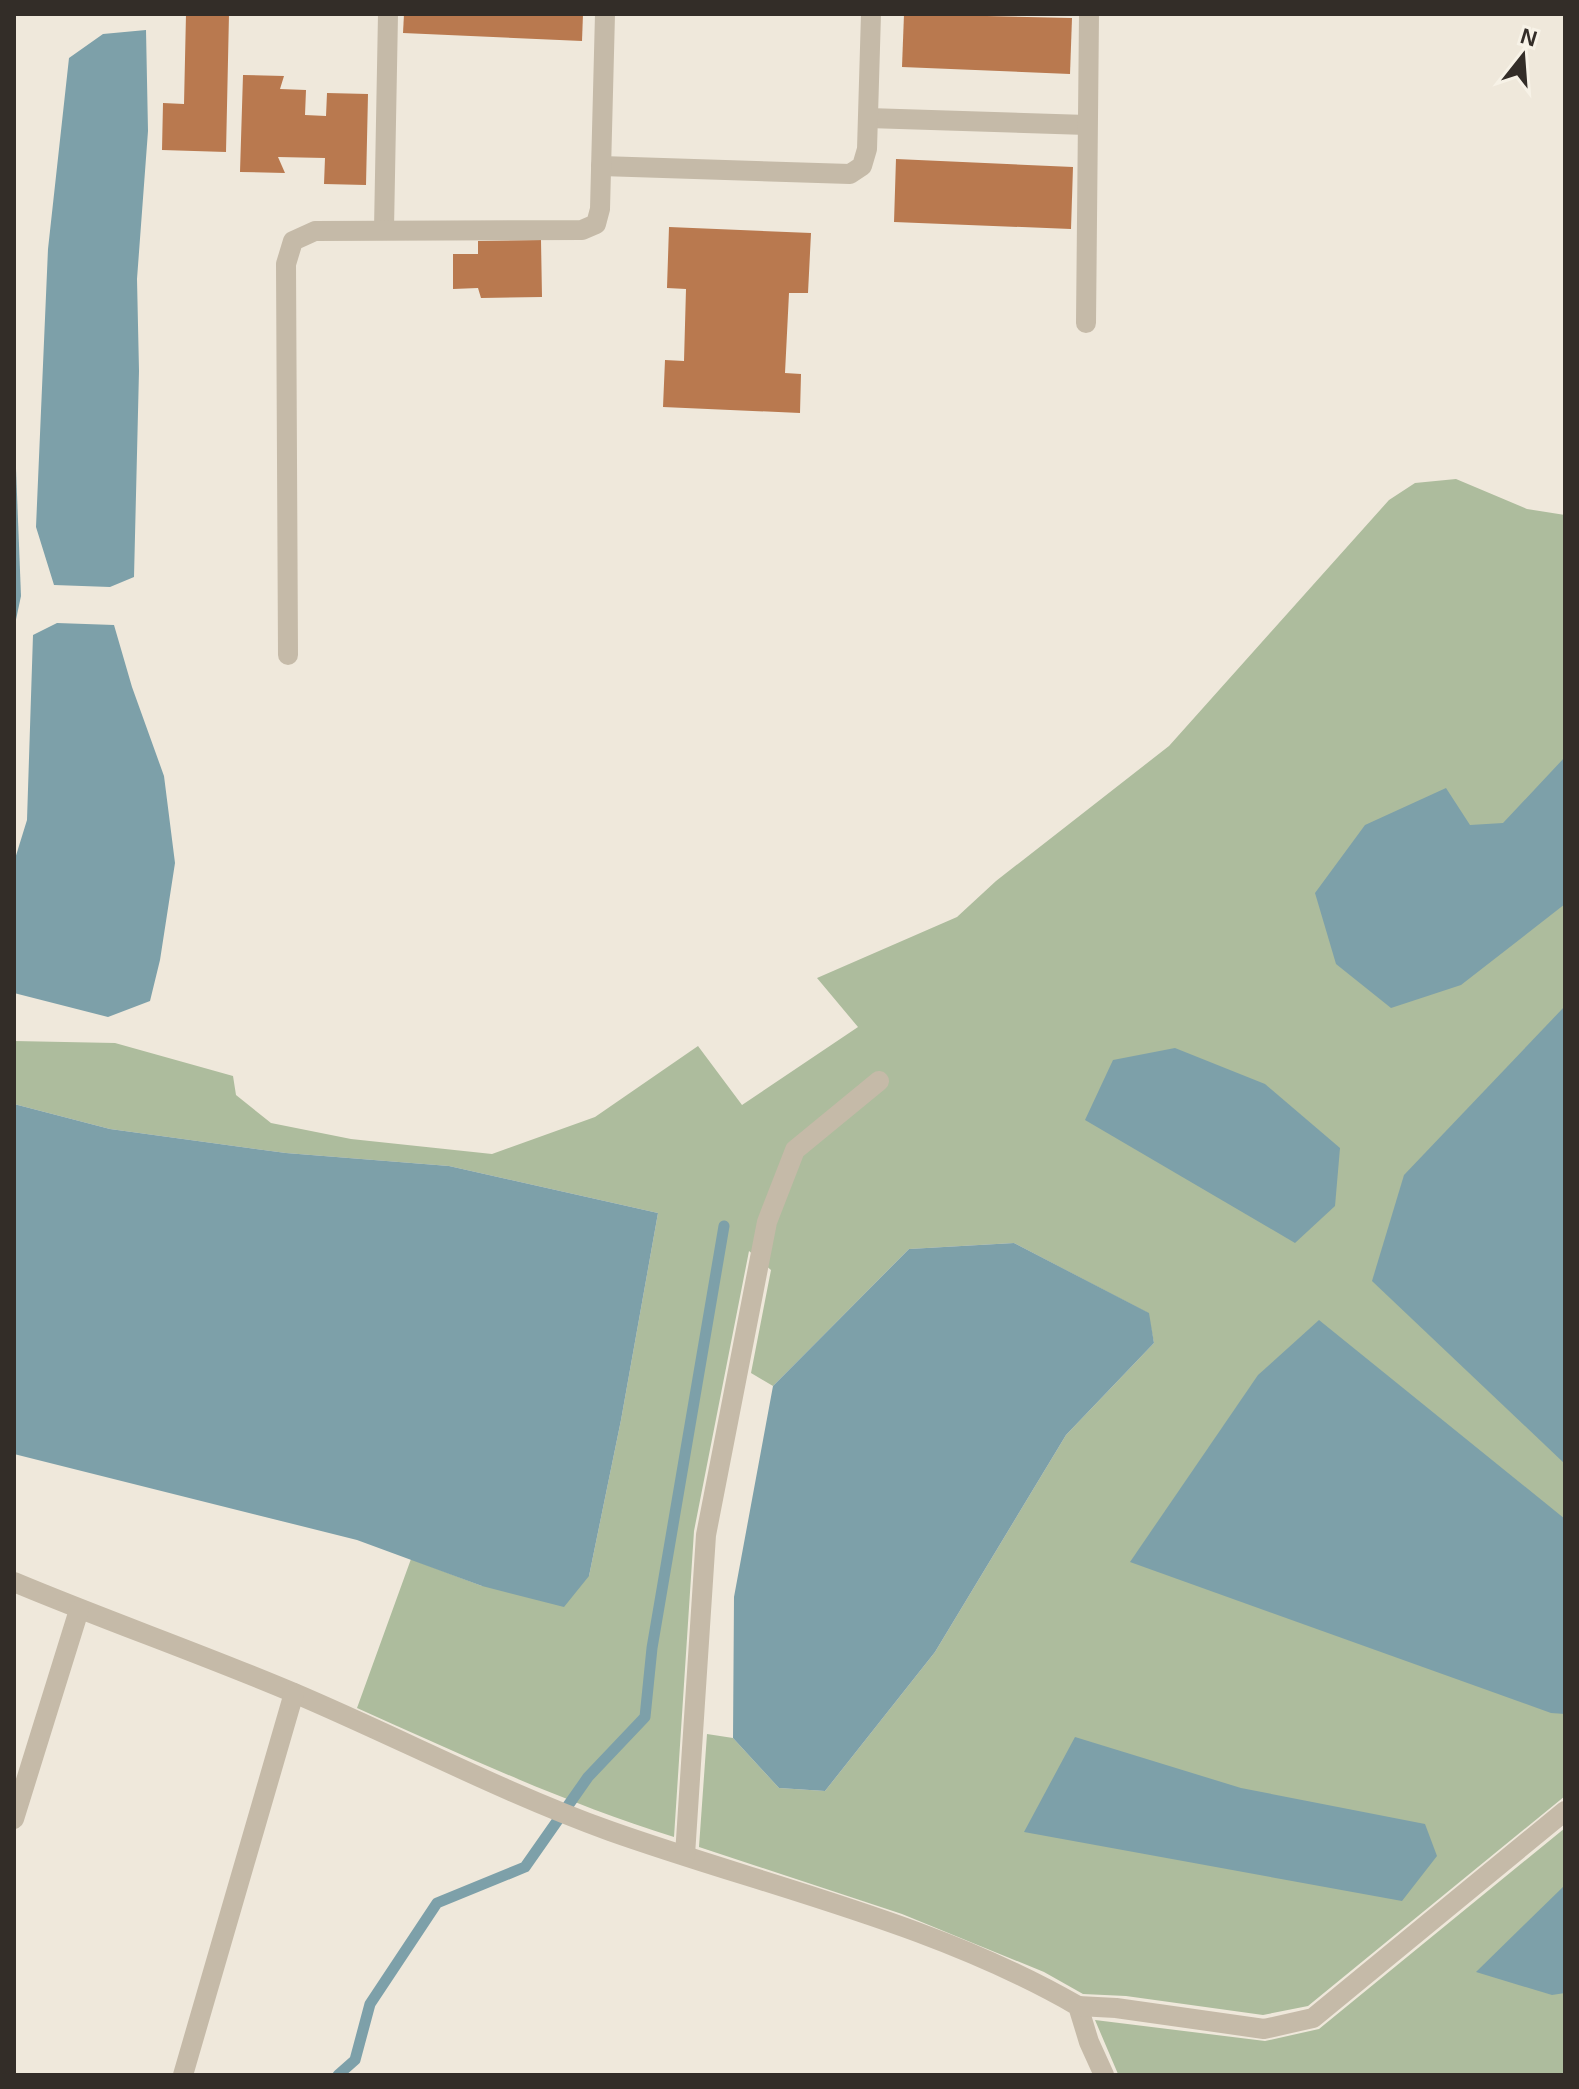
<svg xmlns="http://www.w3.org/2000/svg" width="1579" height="2089" font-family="Arial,sans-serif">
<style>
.green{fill:#adbc9d}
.water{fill:#7da0a9}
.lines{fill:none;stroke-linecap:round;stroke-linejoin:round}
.stream{stroke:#7da0a9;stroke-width:11}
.building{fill:#b9794f}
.minor{stroke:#c5baa8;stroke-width:20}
</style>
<rect width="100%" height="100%" fill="#efe8db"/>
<g class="green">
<path d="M1456 479 1527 509 1565 515V1796L1308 2006 1263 2015 1126 1996 1083 1994 1044 1972 902 1914 699 1847 707 1734 733 1738 779 1788 825 1791 935 1652 1066 1435 1154 1343 1148 1313 1014 1243 909 1249 773 1386 751 1373 771 1270 749 1251 694 1531 674 1837C565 1803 462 1755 357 1708L411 1559 482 1586 589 1576 621 1420 658 1213 449 1166 286 1153 110 1129 14 1104V1041L115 1043 233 1076 236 1095 271 1123 351 1139 492 1154 595 1117 698 1046 742 1105 858 1027 817 978 957 917 996 881 1169 746 1389 500 1415 483Z"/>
<path d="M1565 1828V2075L1118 2074 1095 2020 1265 2041 1319 2029Z"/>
</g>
<g class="water">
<path d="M146 30 148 131 137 279 139 371 134 577 110 587 54 585 36 527 48 249 69 58 103 34Z"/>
<path d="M14 418 21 596 14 629Z"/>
<path d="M57 623 114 625 132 687 164 776 175 863 160 960 150 1001 108 1017 14 993V862L27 820 33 635Z"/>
<path d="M1565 757V904L1461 985 1391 1008 1336 964 1315 893 1365 825 1446 788 1470 825 1503 823Z"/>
<path d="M1565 1006V1464L1372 1281 1404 1175Z"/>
<path d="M1175 1048 1265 1084 1340 1148 1335 1206 1295 1243 1085 1120 1113 1060Z"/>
<path d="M14 1104 110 1129 286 1153 449 1166 658 1213 621 1420 589 1576 564 1607 482 1586 357 1540 14 1454Z"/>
<path d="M1014 1243 1149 1313 1154 1343 1066 1435 935 1652 825 1791 779 1788 733 1738 734 1597 773 1386 909 1249Z"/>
<path d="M1319 1320 1565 1519V1714L1551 1713 1130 1562 1258 1375Z"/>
<path d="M1075 1737 1241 1788 1425 1824 1437 1856 1402 1901 1024 1832Z"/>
<path d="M1565 1885V1993L1552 1995 1476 1972Z"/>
</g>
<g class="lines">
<path class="stream" d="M338 2075 355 2060 370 2004 437 1903 525 1867 588 1777 645 1717 652 1648 724 1226"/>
</g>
<g class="building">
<path d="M186 14H229L226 152 162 150 163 103 184 104Z"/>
<path d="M404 14H583L582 41 403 33Z"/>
<path d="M904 14 1072 18 1070 74 902 67Z"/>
<path d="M243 75 284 76 280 89 306 90 305 115 326 116 327 93 368 94 366 185 324 184 325 158 278 157 285 173 240 172Z"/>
<path d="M896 159 1073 167 1071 229 894 222Z"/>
<path d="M669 227 811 233 808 293H789L785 373 801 374 800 413 663 407 665 360 684 361 686 289 667 288Z"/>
<path d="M541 240 542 297 481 298 478 288 453 289V254H478V241Z"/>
</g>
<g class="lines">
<g class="minor">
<path d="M868 118 1087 125"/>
<path d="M601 166 850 174 862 166 867 149 871 14"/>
<path d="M384 229 388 14"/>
<path d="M1086 323 1089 14"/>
<path d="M288 655 286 264 293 241 315 231 582 230 596 224 600 209 605 14"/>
<path d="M14 1582C107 1621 202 1654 294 1693 400 1738 502 1792 610 1831 765 1886 935 1923 1078 2006L1089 2042 1104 2075"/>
<path d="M14 1819 79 1610"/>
<path d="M685 1855 706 1535 767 1222 795 1150 879 1081"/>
<path d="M1078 2006 1116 2008 1264 2029 1313 2018 1565 1811"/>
<path d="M183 2075 294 1693"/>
</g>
</g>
<rect width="1579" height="2089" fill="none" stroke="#332d28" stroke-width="32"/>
<g transform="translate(1523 56) rotate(17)" stroke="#f7f2e7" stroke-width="6" paint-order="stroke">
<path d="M0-6L14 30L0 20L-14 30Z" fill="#332d28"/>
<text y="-12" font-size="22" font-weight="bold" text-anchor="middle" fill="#332d28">N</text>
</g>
</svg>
